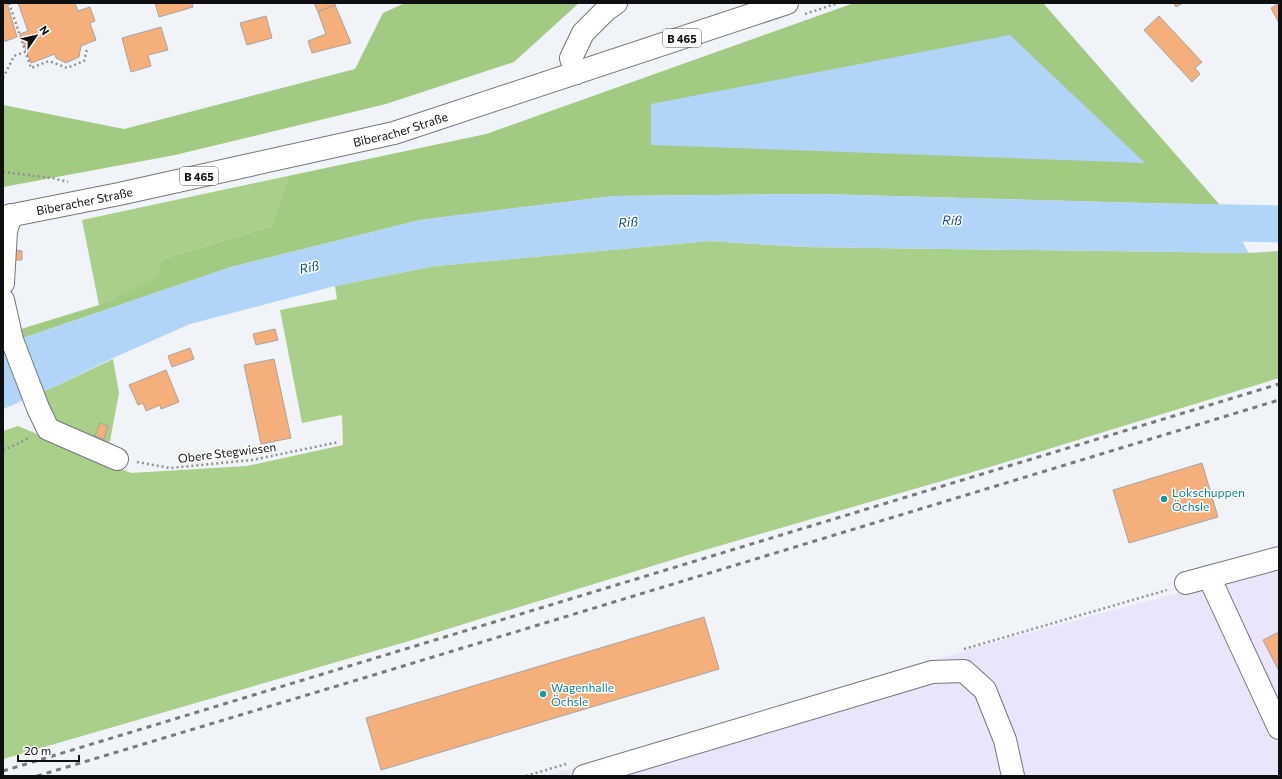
<svg xmlns="http://www.w3.org/2000/svg" width="1282" height="779" font-family="Commissioner,sans-serif">
<style>
.commercial{fill:#eae5fb}
.green{fill:#aacf8b}
.forest{fill:#a3ca82}
.water{fill:#b1d4f9}
.lines{fill:none;stroke-linecap:round;stroke-linejoin:round}
.river{stroke:#b1d4f9;stroke-width:37}
.building{fill:#f4af7a;stroke:#a7a3a1}
.minor-casing{stroke:#74767a;stroke-width:24}
.major-casing{stroke:#74767a;stroke-width:24}
.path{stroke:#8f9193;stroke-width:2.5;stroke-dasharray:2 3;stroke-linecap:butt}
.minor{stroke:#fff;stroke-width:22}
.major{stroke:#fff;stroke-width:22}
.rail{stroke:#77797b;stroke-width:3;stroke-dasharray:5 5;stroke-linecap:butt}
.culture-dot{fill:#0f9aa8;stroke:#fff;stroke-width:1.5}
.labels{text-anchor:middle;dominant-baseline:central;stroke-width:3;stroke-linejoin:round;paint-order:stroke}
.shield{fill:#fff;stroke:#565758;stroke-width:1}
.shield-label{font-size:11px;font-weight:bold;fill:#0e0f10}
.street-label{font-size:12px;fill:#0e0f10;stroke:#fff}
.culture-label{font-size:12px;fill:#0d838f;stroke:#fff;text-anchor:start}
.water-label{font-size:13px;font-style:italic;fill:#0c4d83;stroke:#fff}
</style>
<rect width="100%" height="100%" fill="#f0f3f7"/>
<path class="commercial" d="M1279 566V776H545L987 644Z"/>
<g class="green">
<path d="M288 176 272 226 162 259 159 277 99 305 82 220Z"/>
<path d="M709 241 805 247 1249 253 1279 251V378L993 466 688 555 409 641 3 759V431L18 426 131 473 247 466 343 445 342 415 302 423 280 310 337 299 335 286 435 266Z"/>
<path d="M113 359 119 393 110 441 100 446 59 424 51 416 43 392Z"/>
</g>
<g class="forest">
<path d="M405 3H579L514 62 386 104 175 155 3 187V105L124 129 355 69 383 13Z"/>
<path d="M854 3H1043L1220 205 820 194 613 196 420 220 231 267 23 338 21 329 99 305 158 277 162 259 272 226 288 176 486 134Z"/>
</g>
<g class="water">
<path d="M1010 35 1145 163 651 145V104Z"/>
<path d="M820 194 1220 205 1249 253 805 247 709 241 435 266 335 286 190 324 113 358 43 392 3 409V346L23 338 231 267 420 220 613 196Z"/>
</g>
<g class="lines">
<path class="river" d="M1180 222 1279 224"/>
</g>
<g class="building">
<path d="M3 3H7L17 37 3 42Z"/>
<path d="M18 3H75L78 11 90 7 95 21 90 23 96 40 81 46 79 57 66 63 56 58 55 54 31 63 20 34 28 31Z"/>
<path d="M155 3H192L193 7 159 17Z"/>
<path d="M314 3H335V5L318 12Z"/>
<path d="M1174 3H1183L1176 7Z"/>
<path d="M1279 3V23L1271 8Z"/>
<path d="M335 5 351 43 312 53 308 41 326 34 318 12Z"/>
<path d="M266 16 272 38 247 45 240 23Z"/>
<path d="M1159 16 1202 62 1195 68 1200 74 1192 82 1144 30Z"/>
<path d="M161 27 168 50 148 55 151 66 131 72 122 38Z"/>
<path d="M16 250 22 251V260H15Z"/>
<path d="M275 329 278 340 256 345 253 334Z"/>
<path d="M190 348 194 359 172 367 168 356Z"/>
<path d="M274 359 291 438 261 444 244 365Z"/>
<path d="M166 370 179 402 161 409 160 405 146 411 143 403 138 405 129 385Z"/>
<path d="M100 423 108 426 104 439 95 436Z"/>
<path d="M1202 463 1218 517 1129 543 1113 490Z"/>
<path d="M704 617 719 669 381 770 366 718Z"/>
<path d="M1279 632V671L1263 640Z"/>
</g>
<g class="lines">
<defs>
<g id="minor">
<path d="M576 73 571 58 583 33 606 10 616 3"/>
<path d="M3 283 6 231 11 215"/>
<path d="M3 300 12 340 38 408 48 429 117 459"/>
<path d="M1209 577 1279 728"/>
<path d="M1186 583 1279 558"/>
<path d="M584 776 932 672 964 671 985 690 1005 740 1013 776"/>
</g>
<g id="major">
<path id="s1" d="M3 217 119 194 394 133 787 3"/>
</g>
</defs>
<use href="#minor" class="minor-casing"/>
<use href="#major" class="major-casing"/>
<g class="path">
<path d="M9 3 31 68 49 61 67 68 84 61 87 49"/>
<path d="M805 14 838 3"/>
<path d="M3 78 14 56 25 52"/>
<path d="M3 172 52 178 68 182"/>
<path d="M3 450 15 445 29 438"/>
<path d="M137 462 170 468 252 460 339 442"/>
<path d="M964 649 1167 590"/>
<path d="M526 776 566 764"/>
</g>
<use href="#minor" class="minor"/>
<use href="#major" class="major"/>
<g class="rail">
<path d="M3 771 1279 384"/>
<path d="M37 776 367 677 1279 400"/>
</g>
</g>
<g class="culture-dot">
<circle cx="1164" cy="499" r="4"/>
<circle cx="543" cy="694" r="4"/>
</g>
<g class="labels">
<g class="shield">
<rect x="663" y="29" width="38" height="18" rx="3"/>
<rect x="180" y="167" width="38" height="18" rx="3"/>
</g>
<g class="shield-label">
<text x="682" y="38">B 465</text>
<text x="199" y="176">B 465</text>
</g>
<g class="street-label">
<text stroke="none"><textPath href="#s1" startOffset="407">Biberacher Straße</textPath></text>
<text stroke="none"><textPath href="#s1" startOffset="83">Biberacher Straße</textPath></text>
<text transform="translate(227 452) rotate(-7)">Obere Stegwiesen</text>
</g>
<g class="culture-label">
<text x="1172" y="492">Lokschuppen<tspan x="1172" dy="14">Öchsle</tspan></text>
<text x="551" y="687">Wagenhalle<tspan x="551" dy="14">Öchsle</tspan></text>
</g>
<g class="water-label">
<text transform="translate(952 220) rotate(1)">Riß</text>
<text transform="translate(628 222) rotate(-4)">Riß</text>
<text transform="translate(309 267) rotate(-13)">Riß</text>
</g>
</g>
<rect width="1282" height="779" fill="none" stroke="#0e0f10" stroke-width="8"/>
<g transform="translate(36 36) rotate(56)" stroke="#ffffff" stroke-width="3" paint-order="stroke">
<path d="M0-3L7 15L0 10L-7 15Z" fill="#0e0f10"/>
<text y="-6" font-size="11" font-weight="bold" text-anchor="middle" fill="#0e0f10">N</text>
</g>
<path d="M18 755v6h61v-6" fill="none" stroke="#0e0f10" stroke-width="2"/>
<text x="24" y="755" font-size="12" fill="#0e0f10" stroke="#ffffff" stroke-width="3" paint-order="stroke">20 m</text>
</svg>
